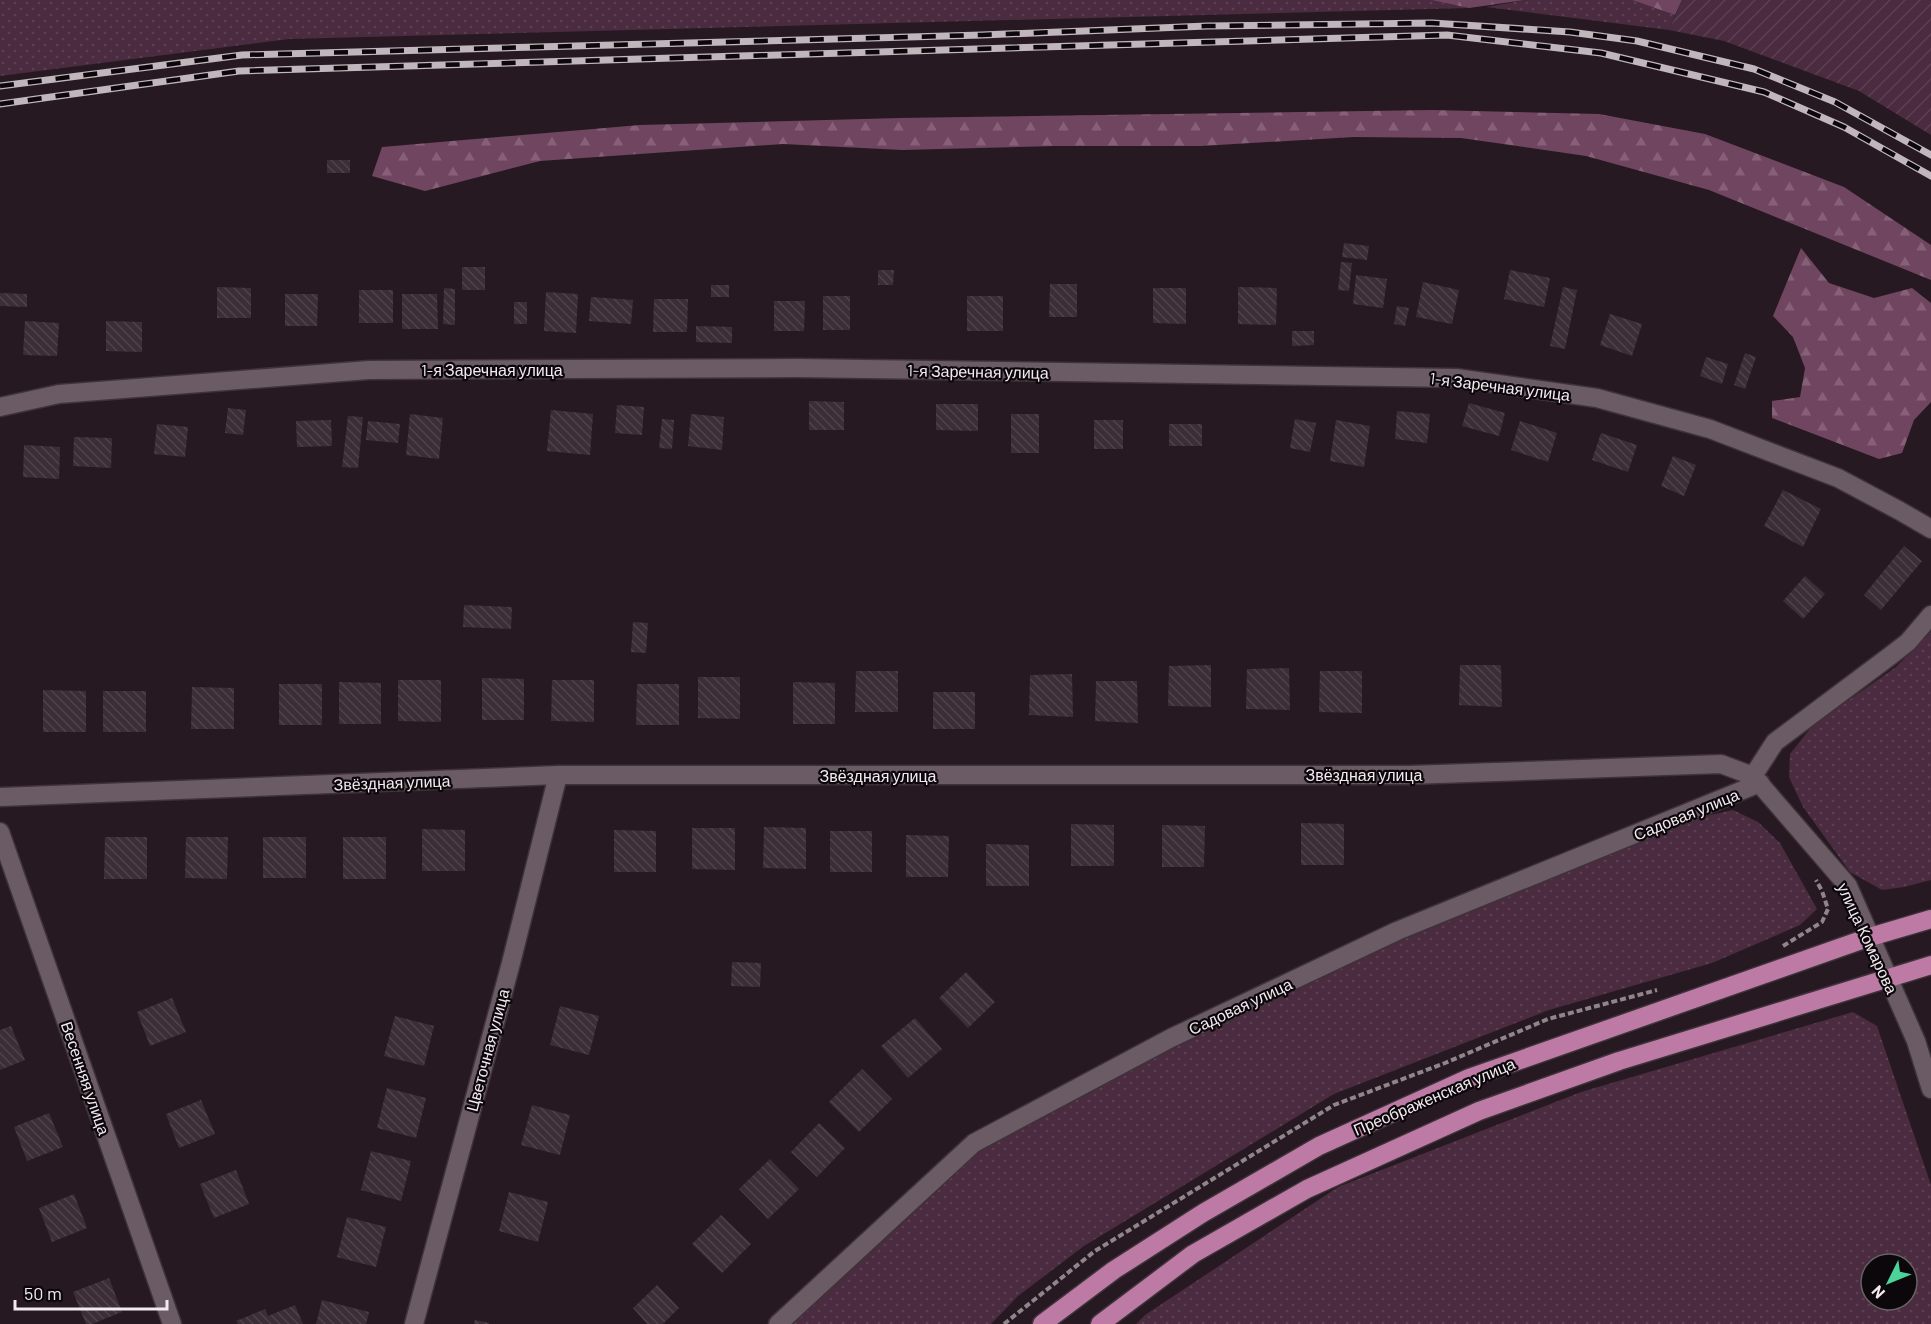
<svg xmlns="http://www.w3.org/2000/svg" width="1931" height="1324" font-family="Barlow,sans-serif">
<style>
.grass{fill:url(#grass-dots);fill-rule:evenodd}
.forest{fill:url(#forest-firs)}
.garden{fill:url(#garden-furrows)}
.building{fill:url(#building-back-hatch)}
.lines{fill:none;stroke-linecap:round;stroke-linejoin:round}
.minor-casing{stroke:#3d3339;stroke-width:21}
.major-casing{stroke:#3d3339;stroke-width:21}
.path{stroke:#91858c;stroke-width:4;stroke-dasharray:6 3;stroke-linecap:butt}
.minor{stroke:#6b5b64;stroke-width:18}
.major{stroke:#bd7aa5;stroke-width:18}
.rail-casing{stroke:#c0b6bc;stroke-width:7}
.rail{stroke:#0c070a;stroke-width:4.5;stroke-dasharray:14;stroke-linecap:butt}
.labels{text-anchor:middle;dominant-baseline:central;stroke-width:4.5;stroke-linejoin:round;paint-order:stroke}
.street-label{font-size:16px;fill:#f3eaef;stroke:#0c070a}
</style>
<defs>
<pattern id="grass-dots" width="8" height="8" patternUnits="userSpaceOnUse" patternTransform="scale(1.5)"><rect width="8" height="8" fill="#4a2b3f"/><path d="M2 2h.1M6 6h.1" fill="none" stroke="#5c4052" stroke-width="1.8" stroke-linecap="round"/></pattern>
<pattern id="forest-firs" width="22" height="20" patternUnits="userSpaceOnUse" patternTransform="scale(1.5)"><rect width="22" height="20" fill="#704560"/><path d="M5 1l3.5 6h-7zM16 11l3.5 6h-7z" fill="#856077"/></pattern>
<pattern id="garden-furrows" width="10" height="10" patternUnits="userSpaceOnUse" patternTransform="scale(1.5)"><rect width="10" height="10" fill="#4a2b3f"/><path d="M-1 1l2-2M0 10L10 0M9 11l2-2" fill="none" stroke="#5c4052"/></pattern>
<pattern id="building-back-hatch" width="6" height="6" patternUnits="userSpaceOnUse" patternTransform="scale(1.5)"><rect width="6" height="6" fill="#3c2e36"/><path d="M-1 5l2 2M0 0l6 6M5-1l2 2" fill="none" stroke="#4f424a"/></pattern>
</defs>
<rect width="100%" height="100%" fill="#271922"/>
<g class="grass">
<path d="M0 0H1431L1469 8 289 39 0 76Z"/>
<path d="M1526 0H1632L1675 15 1669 30 1486 7Z"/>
<path d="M1931 632V880L1904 887 1882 890 1850 872 1803 807 1789 777 1790 754 1813 725 1896 667Z"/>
<path d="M1733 810 1758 822 1780 843 1817 909 1800 925 1712 963 1549 1010 1334 1094 1084 1246 1018 1296 991 1324H788L988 1137 1194 1029 1643 830Z"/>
<path d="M1853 1012 1877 1026 1931 1185V1324H1136L1145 1315 1338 1187 1581 1092ZM1871 1264H1907V1300H1871Z"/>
</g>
<g class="forest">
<path d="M1431 0H1525L1469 8Z"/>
<path d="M1632 0H1682L1675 15Z"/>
<path d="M1432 110 1599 114 1705 134 1844 187 1931 245V280L1709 190 1586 156 1461 138 1354 137 1201 146H1055L902 150 783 144 540 161 425 191 372 176 382 147 640 125 900 118Z"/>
<path d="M1801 248 1829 283 1874 298 1912 288 1931 303V402L1914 420 1902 453 1879 459 1772 418V401L1800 397 1805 368 1793 337 1773 316Z"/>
</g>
<path class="garden" d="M1682 0H1931V135L1859 91 1724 41 1669 30Z"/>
<g class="building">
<rect x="327" y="160" width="23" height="13"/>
<path d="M1344 243 1369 246 1367 260 1342 257Z"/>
<path d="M1341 262 1352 263 1349 291 1338 290Z"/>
<rect x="462" y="267" width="23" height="23"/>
<path d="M878 270H894L893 285H878Z"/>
<path d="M1510 270 1550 278 1544 307 1504 299Z"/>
<path d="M1356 275 1387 279 1383 308 1353 304Z"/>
<path d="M1423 282 1459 290 1452 324 1416 317Z"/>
<path d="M1050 284H1077V317H1049Z"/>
<rect x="711" y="285" width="18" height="12"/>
<path d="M217 287 251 288V318H217Z"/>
<path d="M1238 287 1277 288 1276 325 1238 324Z"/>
<path d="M1563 287 1577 290 1565 349 1550 346Z"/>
<path d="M444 288 455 289V325L443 324Z"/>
<path d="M1153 288H1186V324L1153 323Z"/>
<rect x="359" y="290" width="34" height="33"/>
<path d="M546 292 578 294 576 333 544 331Z"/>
<path d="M0 293 27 294V307L0 306Z"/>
<path d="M285 294H318L317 326H285Z"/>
<path d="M402 294H437L438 329H402Z"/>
<rect x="823" y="296" width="27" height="34"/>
<rect x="967" y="296" width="36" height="35"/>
<path d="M591 297 633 300 631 324 589 321Z"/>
<path d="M654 299H688L687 332H653Z"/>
<path d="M774 301H805L804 331H774Z"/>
<rect x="514" y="302" width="13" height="22"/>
<path d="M1397 306 1409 308 1405 326 1394 324Z"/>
<path d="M1610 314 1642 324 1632 356 1600 345Z"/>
<path d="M25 321 59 323 57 356 23 355Z"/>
<path d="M106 321 142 322V352L106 351Z"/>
<path d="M696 326 732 327V343L696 342Z"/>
<path d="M1292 331H1314V345L1292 346Z"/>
<path d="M1745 353 1756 357 1745 389 1734 385Z"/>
<path d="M1706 357 1728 364 1722 384 1700 376Z"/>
<path d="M809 401 844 402V430H809Z"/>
<path d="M1469 403 1505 413 1499 436 1462 426Z"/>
<path d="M936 404H978V431L936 430Z"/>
<path d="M617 405 644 407 642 435 615 433Z"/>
<path d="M228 408 246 410 243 435 225 433Z"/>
<path d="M551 410 593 414 590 455 547 451Z"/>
<path d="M1397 411 1430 414 1427 443 1395 439Z"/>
<path d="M410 414 443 418 439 459 406 455Z"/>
<path d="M691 414 724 417 722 450 688 446Z"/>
<rect x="1011" y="414" width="28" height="39"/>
<path d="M348 416 363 417 358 468 342 467Z"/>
<path d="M662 419 674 420 672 449 659 448Z"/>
<path d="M1295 419 1316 423 1310 452 1290 448Z"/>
<path d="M331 420 332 446 297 447 296 421Z"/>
<rect x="1094" y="420" width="29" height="29"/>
<path d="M1336 420 1370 426 1364 467 1330 461Z"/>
<path d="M368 421 400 424 398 443 366 440Z"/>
<path d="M1520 421 1557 433 1548 462 1511 450Z"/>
<path d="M157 424 188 427 185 457 154 454Z"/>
<rect x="1169" y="424" width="33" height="22"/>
<path d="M1601 433 1637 445 1628 472 1592 460Z"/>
<path d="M74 437 112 438 111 468 73 466Z"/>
<path d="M24 445 60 447 59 479 23 477Z"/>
<path d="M1673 456 1696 465 1684 496 1661 486Z"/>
<path d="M1783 490 1821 509 1803 547 1764 526Z"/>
<path d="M1904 546 1922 561 1881 610 1864 595Z"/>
<path d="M1805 576 1825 594 1803 619 1783 601Z"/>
<path d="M464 605 512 607 511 629 463 627Z"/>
<path d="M633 622 648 623 646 653 631 652Z"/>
<path d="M1211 665V707L1168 706 1169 666Z"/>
<path d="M1460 665H1501L1502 707 1459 705Z"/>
<path d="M1289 668 1290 710 1246 709 1247 669Z"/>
<path d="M856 671H898V712H855Z"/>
<path d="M1320 671H1362V713L1319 712Z"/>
<path d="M1072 674 1073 717 1029 715 1030 675Z"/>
<path d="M698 677H740V719L698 718Z"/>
<path d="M482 678 524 679V720H482Z"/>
<path d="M398 680H441V722L398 721Z"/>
<path d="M552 680H594V722L551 721Z"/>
<path d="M1096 681H1137L1138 723 1095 721Z"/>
<path d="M339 682 381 683V724H339Z"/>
<path d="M793 682 835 683V724H793Z"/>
<rect x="279" y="684" width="43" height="41"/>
<path d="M637 684H679V725H636Z"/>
<path d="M192 687 234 688V729H191Z"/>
<path d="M43 690 86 691V732H43Z"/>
<rect x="103" y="691" width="43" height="41"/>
<rect x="933" y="692" width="42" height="37"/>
<path d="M1301 823 1344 824V865H1301Z"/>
<path d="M1071 824 1114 825V866H1071Z"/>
<path d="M1162 825 1205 826 1204 867H1162Z"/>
<path d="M764 827 806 828V869L763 868Z"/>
<path d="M692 828H735V870L692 869Z"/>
<path d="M422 829 465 830V871H422Z"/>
<path d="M614 830 656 831V872H614Z"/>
<rect x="830" y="831" width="42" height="41"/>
<path d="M906 835 949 836 948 877H906Z"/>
<path d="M105 837H147V879H104Z"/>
<path d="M186 837H228L227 879 185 878Z"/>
<rect x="263" y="837" width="43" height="41"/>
<rect x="343" y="837" width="43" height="42"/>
<path d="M986 844 1029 845V886H986Z"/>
<path d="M732 962 761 963 760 987 731 986Z"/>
<path d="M966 972 995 1002 968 1028 939 998Z"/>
<path d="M172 998 186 1032 150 1046 137 1012Z"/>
<path d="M560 1006 599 1016 589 1055 550 1045Z"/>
<path d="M395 1016 434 1026 424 1066 384 1056Z"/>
<path d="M915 1018 942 1049 908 1078 881 1046Z"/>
<path d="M11 1026 25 1060 0 1070V1030Z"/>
<path d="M862 1069 892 1099 859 1132 829 1102Z"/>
<path d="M387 1088 426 1098 416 1138 377 1128Z"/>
<path d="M201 1100 215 1134 179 1148 166 1114Z"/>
<path d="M532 1105 570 1115 560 1155 521 1145Z"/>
<path d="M49 1113 63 1147 27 1161 14 1127Z"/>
<path d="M819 1123 845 1148 817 1177 791 1152Z"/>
<path d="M371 1151 411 1161 401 1201 361 1190Z"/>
<path d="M770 1159 799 1189 768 1219 739 1189Z"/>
<path d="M236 1170 249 1204 214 1218 200 1184Z"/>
<path d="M509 1192 548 1202 538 1242 499 1231Z"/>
<path d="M74 1194 87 1228 52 1242 39 1208Z"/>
<path d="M721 1215 751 1244 722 1273 692 1244Z"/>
<path d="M347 1217 386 1227 376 1267 337 1257Z"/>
<path d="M109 1278 122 1312 92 1324H86L73 1292Z"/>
<path d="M657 1285 679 1308 663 1324H647L633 1308Z"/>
<path d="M322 1300 369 1312 366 1324H316Z"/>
<path d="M295 1305 303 1324H238L236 1321 265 1309 268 1316Z"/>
<path d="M475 1320 489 1323V1324H474Z"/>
</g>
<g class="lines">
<defs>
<g id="minor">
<path d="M0 407 59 394 369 370 797 368 1456 378 1597 398 1710 429 1838 478 1900 511 1931 529"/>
<path d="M1753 776 1775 742 1890 656 1908 642 1931 615"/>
<path d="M0 797 558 775H1410L1721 764 1753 776 1848 886 1916 1041 1931 1089"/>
<path d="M0 832 172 1324"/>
<path d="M414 1324 511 963 558 775"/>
<path d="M778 1324 974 1143 1171 1038 1397 931 1760 783"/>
</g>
<g id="major">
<path d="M1042 1324 1114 1270 1203 1213 1319 1146 1469 1078 1870 937 1931 919"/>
<path d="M1100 1324 1193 1254 1307 1189 1479 1111 1619 1061 1931 965"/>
</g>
</defs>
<use href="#minor" class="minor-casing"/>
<use href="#major" class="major-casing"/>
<g class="path">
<path d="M1783 946 1822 922 1828 909 1822 891 1816 880"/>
<path d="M1004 1324 1095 1251 1334 1105 1445 1063 1548 1019 1657 990"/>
</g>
<use href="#minor" class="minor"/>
<use href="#major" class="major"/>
<defs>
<g id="rail">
<path d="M0 86 242 55 982 35 1207 26 1432 23 1570 32 1637 41 1754 69 1835 102 1931 155"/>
<path d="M0 104 239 71 1447 35 1601 53 1764 92 1844 127 1931 176"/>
</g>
</defs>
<use href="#rail" class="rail-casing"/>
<use href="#rail" class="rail"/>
</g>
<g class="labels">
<g class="street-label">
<text x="492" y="369">1-я Заречная улица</text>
<text transform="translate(978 371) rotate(1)">1-я Заречная улица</text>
<text transform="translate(1500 386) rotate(7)">1-я Заречная улица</text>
<text x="1364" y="774">Звёздная улица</text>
<text x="878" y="775">Звёздная улица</text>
<text transform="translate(392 782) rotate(-2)">Звёздная улица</text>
<text transform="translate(1686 814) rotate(-22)">Садовая улица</text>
<text transform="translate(1868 938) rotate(65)">улица Комарова</text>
<text transform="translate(1240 1006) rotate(-25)">Садовая улица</text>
<text transform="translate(487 1050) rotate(-75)">Цветочная улица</text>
<text transform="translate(86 1078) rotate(71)">Весенняя улица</text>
<text transform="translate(1434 1096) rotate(-23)">Преображенская улица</text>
</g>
</g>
<g transform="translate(1889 1282) rotate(227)"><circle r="28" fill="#0c070a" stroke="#686266" stroke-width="1.5"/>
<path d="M0-4.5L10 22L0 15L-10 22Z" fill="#4dd39a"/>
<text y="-9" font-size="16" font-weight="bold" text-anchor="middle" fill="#f3eaef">N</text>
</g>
<path d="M15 1300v9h152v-9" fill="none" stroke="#f3eaef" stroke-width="3"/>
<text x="24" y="1300" font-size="18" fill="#f3eaef" stroke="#0c070a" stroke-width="4.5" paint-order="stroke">50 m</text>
</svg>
